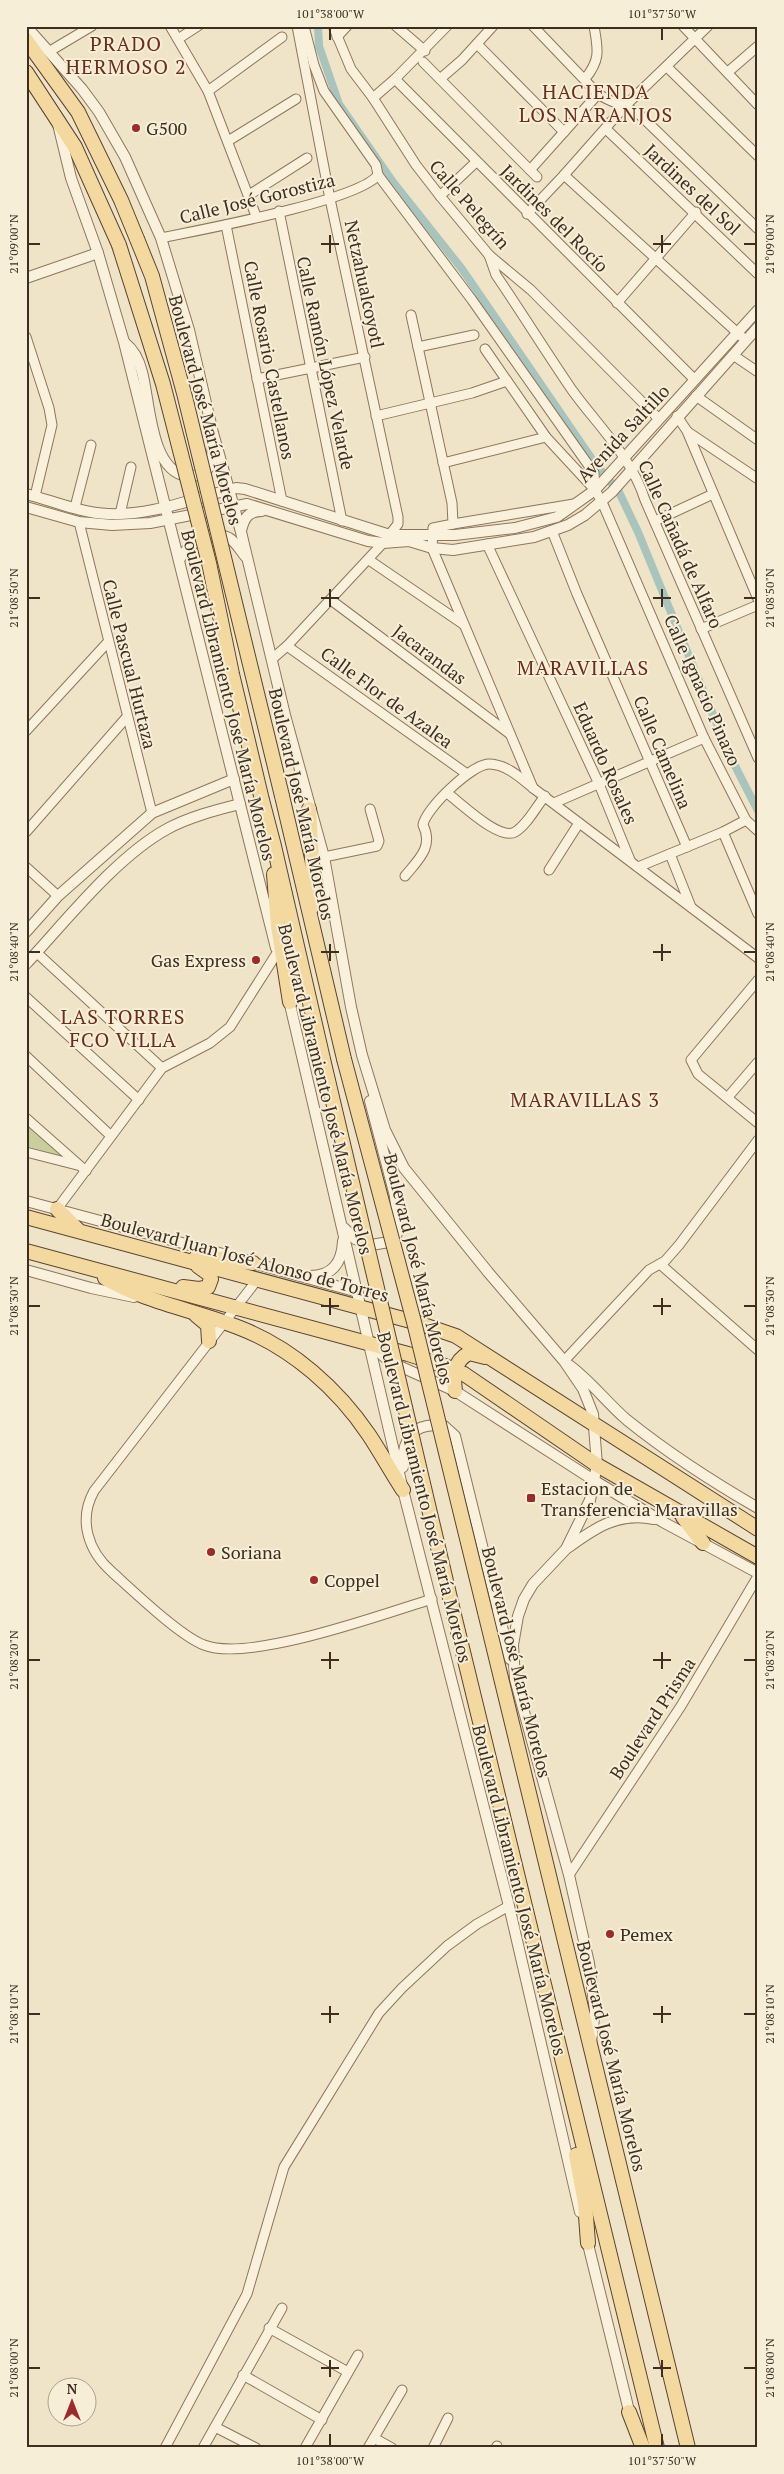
<svg xmlns="http://www.w3.org/2000/svg" width="784" height="2474" font-family="'PT Serif',serif">
<style>
.green{fill:#c9cf9b}
.lines{fill:none;stroke-linecap:round;stroke-linejoin:round}
.canal{stroke:#a9c4bc;stroke-width:8}
.minor-casing{stroke:#8d765c;stroke-width:11}
.tertiary-casing{stroke:#8d765c;stroke-width:12}
.primary-casing{stroke:#5b4430;stroke-width:16}
.minor{stroke:#faf1dc;stroke-width:9}
.tertiary{stroke:#faf1dc;stroke-width:10}
.primary{stroke:#f3d9a0;stroke-width:14}
.primary-bridge-casing{stroke:#5b4430;stroke-width:16;stroke-linecap:butt}
.primary-bridge{stroke:#f3d9a0;stroke-width:14}
.ticks{fill:none;stroke:#3d2e20;stroke-width:2}
.poi-dot{fill:#9e2a2b;stroke:#f7eed8;stroke-width:2}
.labels{text-anchor:middle;dominant-baseline:central;stroke-width:4;stroke-linejoin:round;paint-order:stroke}
.poi-label{font-size:18px;fill:#3d2e20;stroke:#f7eed8;text-anchor:start}
.street-label{font-size:18px;fill:#3d2e20;stroke:#f7eed8}
.quarter-label{font-size:20px;letter-spacing:1px;fill:#6b2e1e;stroke:#f7eed8}
.neatline{fill:none;stroke:#3d2e20;stroke-width:2}
.ticks-label{font-size:12px;text-anchor:middle;fill:#3d2e20}
</style>
<rect width="100%" height="100%" fill="#f0e4c8"/>
<path class="green" d="M26 1121 62 1154 59 1155 26 1146Z"/>
<g class="lines">
<path class="canal" d="M318 26 319 46 339 104 393 182 462 269 594 462 619 492 638 532 730 756 758 811"/>
<defs>
<g id="minor">
<path d="M170 26 208 91 256 216"/>
<path d="M333 26 351 69 373 98 416 165 440 196 489 255 531 290 659 419"/>
<path d="M396 26 425 51"/>
<path d="M533 26 598 94C612 103 627 106 640 115L758 229"/>
<path d="M683 26 758 105"/>
<path d="M337 37 347 26"/>
<path d="M178 39 198 26"/>
<path d="M477 44 564 132"/>
<path d="M50 51 92 26"/>
<path d="M423 62 537 177"/>
<path d="M667 67 758 156"/>
<path d="M728 72 758 46"/>
<path d="M395 79 694 379"/>
<path d="M440 79 462 60 493 26"/>
<path d="M585 79C601 59 598 50 594 26"/>
<path d="M208 91 282 37"/>
<path d="M373 98 395 79 447 26"/>
<path d="M606 129 758 274"/>
<path d="M228 141 296 99"/>
<path d="M530 170 598 94"/>
<path d="M378 175 472 300 594 473 595 490"/>
<path d="M564 175 742 337"/>
<path d="M249 195 307 158"/>
<path d="M440 196 476 162"/>
<path d="M279 211 342 521"/>
<path d="M527 214 564 175 625 106 708 26"/>
<path d="M226 225 282 501"/>
<path d="M161 238C199 230 358 201 378 175L376 165 324 91 314 65 304 26"/>
<path d="M489 255 496 275C522 313 546 352 572 390 598 426 631 456 645 500L758 758"/>
<path d="M617 303 696 212"/>
<path d="M411 315 452 503 453 524 433 528 432 548 533 788"/>
<path d="M26 337 49 408 52 425 35 496"/>
<path d="M418 347 474 335"/>
<path d="M485 349 546 437 595 490 602 502 704 738 746 820 758 831"/>
<path d="M733 355 758 372"/>
<path d="M257 379 365 357"/>
<path d="M696 396 758 440"/>
<path d="M376 416 472 393 507 381"/>
<path d="M677 416 687 431 758 599"/>
<path d="M688 432 758 479"/>
<path d="M443 463 546 437"/>
<path d="M75 507 91 445"/>
<path d="M120 514 131 467"/>
<path d="M655 521 713 494"/>
<path d="M79 522 152 813"/>
<path d="M453 524 574 504"/>
<path d="M552 531 577 594 687 847"/>
<path d="M487 544 599 784 630 860"/>
<path d="M369 560 463 624"/>
<path d="M331 600 510 734"/>
<path d="M701 629 758 605"/>
<path d="M287 646 467 774"/>
<path d="M272 659 287 646 383 543 398 524V517L330 199 297 26"/>
<path d="M26 731 108 642"/>
<path d="M447 793C461 803 499 841 515 832 527 825 536 807 545 796"/>
<path d="M554 803 704 738"/>
<path d="M26 832 126 718"/>
<path d="M723 832 758 914"/>
<path d="M670 854 691 907"/>
<path d="M324 857 377 846 379 841 370 809"/>
<path d="M26 867 58 896"/>
<path d="M638 867 723 832 746 820"/>
<path d="M549 870 579 823"/>
<path d="M405 876C418 860 434 847 423 825 425 809 472 764 489 764 506 764 521 778 533 788L758 958"/>
<path d="M37 953 162 1068"/>
<path d="M758 980 691 1060 698 1074 758 1123"/>
<path d="M26 997 139 1100"/>
<path d="M26 1056 111 1136"/>
<path d="M728 1097 758 1062"/>
<path d="M26 1118 86 1171"/>
<path d="M26 1152 77 1165"/>
<path d="M57 1209 162 1068 210 1043 230 1027 277 953"/>
<path d="M660 1264 758 1350"/>
<path d="M257 1280 94 1491C78 1520 88 1551 112 1572 133 1591 180 1636 204 1645 249 1663 383 1614 432 1599"/>
<path d="M564 1361 649 1270 665 1261 679 1245 758 1140"/>
<path d="M569 1875 681 1706 758 1576"/>
<path d="M269 2328 348 2372"/>
<path d="M243 2375 322 2420"/>
<path d="M215 2427 256 2448"/>
<path d="M374 2438 392 2448"/>
<path d="M165 2448 247 2294 284 2167 379 2013 402 1988 447 1946 477 1924 509 1906"/>
<path d="M203 2448 282 2308"/>
<path d="M305 2448 358 2355"/>
<path d="M368 2448 402 2390"/>
<path d="M433 2448 448 2418"/>
<path d="M496 2448 497 2446"/>
</g>
<g id="tertiary">
<path d="M26 26 82 89 99 112 125 157 161 238 189 330 213 433 241 532 285 715 324 857 351 1007 362 1055 385 1130 404 1168 488 1272 564 1361 583 1389 593 1414 597 1465 590 1500 566 1549 533 1584 524 1599 518 1616 513 1645 515 1679 569 1875 589 1963 595 2011 591 2042"/>
<path d="M58 124 71 178 98 253 124 342 276 948"/>
<path d="M26 278 98 253"/>
<path d="M125 343C134 350 139 360 142 372 150 401 150 471 187 476 198 477 205 473 211 465L213 446"/>
<path d="M26 494C53 501 81 513 108 514 152 516 194 498 236 488L245 489 390 535H455L515 528 557 517 595 490 758 310"/>
<path d="M26 507 79 522 112 525 150 523 247 504 368 541 383 543 409 541 432 548 453 550 534 537 568 525 585 515 612 492 758 327"/>
<path d="M241 531C244 518 248 511 262 511"/>
<path d="M179 560C188 545 209 528 229 538 236 542 240 550 245 556"/>
<path d="M26 932 58 896 152 813 234 779"/>
<path d="M26 964C66 921 116 857 167 829 189 817 216 810 240 804"/>
<path d="M288 996 403 1490 509 1906 580 2212"/>
<path d="M26 1201 223 1254"/>
<path d="M344 1228 355 1239 371 1245 389 1242 395 1238 398 1231 395 1196 370 1101"/>
<path d="M246 1261 358 1292"/>
<path d="M26 1270 91 1288 134 1297"/>
<path d="M310 1276C333 1276 342 1262 343 1241"/>
<path d="M371 1345 390 1362 455 1391 595 1481 663 1522 758 1573"/>
<path d="M569 1365C591 1381 607 1403 627 1420 668 1453 713 1482 758 1508"/>
<path d="M403 1467C402 1439 413 1421 444 1426L455 1436 510 1659"/>
<path d="M569 1547C596 1527 619 1512 654 1519"/>
<path d="M586 2236 631 2419"/>
</g>
<g id="primary">
<path d="M26 40 78 112 121 200 137 239"/>
<path d="M26 72 75 147 119 245"/>
<path d="M282 796 344 1059"/>
<path d="M262 800 274 846 323 1059"/>
<path d="M309 809 313 875 312 907"/>
<path d="M274 874 278 926 290 1002"/>
<path d="M57 1209 78 1230"/>
<path d="M26 1217 418 1323 456 1336 758 1529"/>
<path d="M26 1251 408 1354 442 1365 464 1374 597 1465 758 1557"/>
<path d="M197 1256 253 1263"/>
<path d="M105 1278C147 1303 195 1310 240 1328 292 1348 338 1389 369 1435 381 1453 391 1472 403 1490"/>
<path d="M183 1287 199 1289 208 1287 211 1279 209 1274 198 1266"/>
<path d="M196 1315 208 1325 209 1341"/>
<path d="M455 1391C453 1375 453 1362 469 1353L485 1357"/>
<path d="M683 1517 703 1543"/>
<path d="M485 1612 688 2448"/>
<path d="M454 1615 657 2448"/>
<path d="M576 2155 585 2203 588 2243"/>
<path d="M629 2412 643 2448"/>
</g>
</defs>
<use href="#minor" class="minor-casing"/>
<use href="#tertiary" class="tertiary-casing"/>
<use href="#primary" class="primary-casing"/>
<use href="#minor" class="minor"/>
<use href="#tertiary" class="tertiary"/>
<use href="#primary" class="primary"/>
<defs>
<g id="primary-bridge">
<path d="M137 239 152 276 185 397 282 796"/>
<path d="M119 245 163 384 209 563 232 674 262 800"/>
<path d="M323 1059 454 1615"/>
<path d="M344 1059 414 1322 485 1612"/>
</g>
</defs>
<use href="#primary-bridge" class="primary-bridge-casing"/>
<use href="#primary-bridge" class="primary-bridge"/>
</g>
<path class="ticks" d="M330 28V40M662 28V40M330 235V253M662 235V253M28 244H40M321 244H339M653 244H671M744 244H756M330 589V607M662 589V607M28 598H40M321 598H339M653 598H671M744 598H756M330 944V961M662 944V961M28 952H40M321 952H339M653 952H671M744 952H756M330 1298V1315M662 1298V1315M28 1306H40M321 1306H339M653 1306H671M744 1306H756M330 1652V1669M662 1652V1669M28 1660H40M321 1660H339M653 1660H671M744 1660H756M330 2006V2023M662 2006V2023M28 2014H40M321 2014H339M653 2014H671M744 2014H756M330 2360V2377M662 2360V2377M28 2368H40M321 2368H339M653 2368H671M744 2368H756M330 2434V2446M662 2434V2446"/>
<g class="poi-dot">
<circle cx="136" cy="128" r="5"/>
<circle cx="256" cy="960" r="5"/>
<rect x="526" y="1493" width="10" height="10" rx="2.5"/>
<circle cx="211" cy="1552" r="5"/>
<circle cx="314" cy="1580" r="5"/>
<circle cx="610" cy="1934" r="5"/>
</g>
<g class="labels">
<g class="poi-label">
<text x="146" y="128">G500</text>
<text x="246" y="960" text-anchor="end">Gas Express</text>
<text x="541" y="1488">Estacion de<tspan x="541" dy="21">Transferencia Maravillas</tspan></text>
<text x="221" y="1552">Soriana</text>
<text x="324" y="1580">Coppel</text>
<text x="620" y="1934">Pemex</text>
</g>
<g class="street-label">
<text transform="translate(693 189) rotate(43)">Jardines del Sol</text>
<text transform="translate(257 198) rotate(-14)">Calle José Gorostiza</text>
<text transform="translate(470 204) rotate(49)">Calle Pelegrín</text>
<text transform="translate(555 218) rotate(45)">Jardines del Rocío</text>
<text transform="translate(365 284) rotate(78)">Netzahualcoyotl</text>
<text transform="translate(270 360) rotate(79)">Calle Rosario Castellanos</text>
<text transform="translate(326 363) rotate(78)">Calle Ramón López Velarde</text>
<text transform="translate(206 410) rotate(75)">Boulevard José María Morelos</text>
<text transform="translate(623 433) rotate(-47)">Avenida Saltillo</text>
<text transform="translate(681 544) rotate(66)">Calle Cañadá de Alfaro</text>
<text transform="translate(430 654) rotate(37)">Jacarandas</text>
<text transform="translate(130 664) rotate(76)">Calle Pascual Hurtaza</text>
<text transform="translate(703 690) rotate(66)">Calle Ignacio Pinazo</text>
<text transform="translate(229 695) rotate(76)">Boulevard Libramiento José María Morelos</text>
<text transform="translate(387 697) rotate(36)">Calle Flor de Azalea</text>
<text transform="translate(663 752) rotate(67)">Calle Camelina</text>
<text transform="translate(606 763) rotate(66)">Eduardo Rosales</text>
<text transform="translate(302 804) rotate(77)">Boulevard José María Morelos</text>
<text transform="translate(326 1089) rotate(76)">Boulevard Libramiento José María Morelos</text>
<text transform="translate(245 1257) rotate(15)">Boulevard Juan José Alonso de Torres</text>
<text transform="translate(419 1269) rotate(76)">Boulevard José María Morelos</text>
<text transform="translate(425 1497) rotate(76)">Boulevard Libramiento José María Morelos</text>
<text transform="translate(517 1662) rotate(76)">Boulevard José María Morelos</text>
<text transform="translate(652 1718) rotate(-57)">Boulevard Prisma</text>
<text transform="translate(520 1890) rotate(76)">Boulevard Libramiento José María Morelos</text>
<text transform="translate(612 2056) rotate(76)">Boulevard José María Morelos</text>
</g>
<g class="quarter-label">
<text x="126" y="43">PRADO<tspan x="126" dy="23">HERMOSO 2</tspan></text>
<text x="596" y="91">HACIENDA<tspan x="596" dy="23">LOS NARANJOS</tspan></text>
<text x="583" y="667">MARAVILLAS</text>
<text x="123" y="1016">LAS TORRES<tspan x="123" dy="23">FCO VILLA</tspan></text>
<text x="585" y="1099">MARAVILLAS 3</text>
</g>
</g>
<rect width="784" height="2474" fill="none" stroke="#f7eed8" stroke-width="55"/>
<g transform="translate(72 2402)"><circle r="24" fill="#f7eed8" stroke="#ada18e"/>
<path d="M0-4L9 19L0 12L-9 19Z" fill="#9e2a2b"/>
<text y="-8" font-size="14" font-weight="bold" text-anchor="middle" fill="#3d2e20">N</text>
</g>
<rect x="28" y="28" width="728" height="2418" class="neatline"/>
<g class="ticks-label">
<text x="330" y="18">101°38'00"W</text>
<text x="662" y="18">101°37'50"W</text>
<text transform="translate(14 244) rotate(-90)" y="4">21°09'00"N</text>
<text transform="translate(770 244) rotate(-90)" y="4">21°09'00"N</text>
<text transform="translate(14 598) rotate(-90)" y="4">21°08'50"N</text>
<text transform="translate(770 598) rotate(-90)" y="4">21°08'50"N</text>
<text transform="translate(14 952) rotate(-90)" y="4">21°08'40"N</text>
<text transform="translate(770 952) rotate(-90)" y="4">21°08'40"N</text>
<text transform="translate(14 1306) rotate(-90)" y="4">21°08'30"N</text>
<text transform="translate(770 1306) rotate(-90)" y="4">21°08'30"N</text>
<text transform="translate(14 1660) rotate(-90)" y="4">21°08'20"N</text>
<text transform="translate(770 1660) rotate(-90)" y="4">21°08'20"N</text>
<text transform="translate(14 2014) rotate(-90)" y="4">21°08'10"N</text>
<text transform="translate(770 2014) rotate(-90)" y="4">21°08'10"N</text>
<text transform="translate(14 2368) rotate(-90)" y="4">21°08'00"N</text>
<text transform="translate(770 2368) rotate(-90)" y="4">21°08'00"N</text>
<text x="330" y="2465">101°38'00"W</text>
<text x="662" y="2465">101°37'50"W</text>
</g>
</svg>
